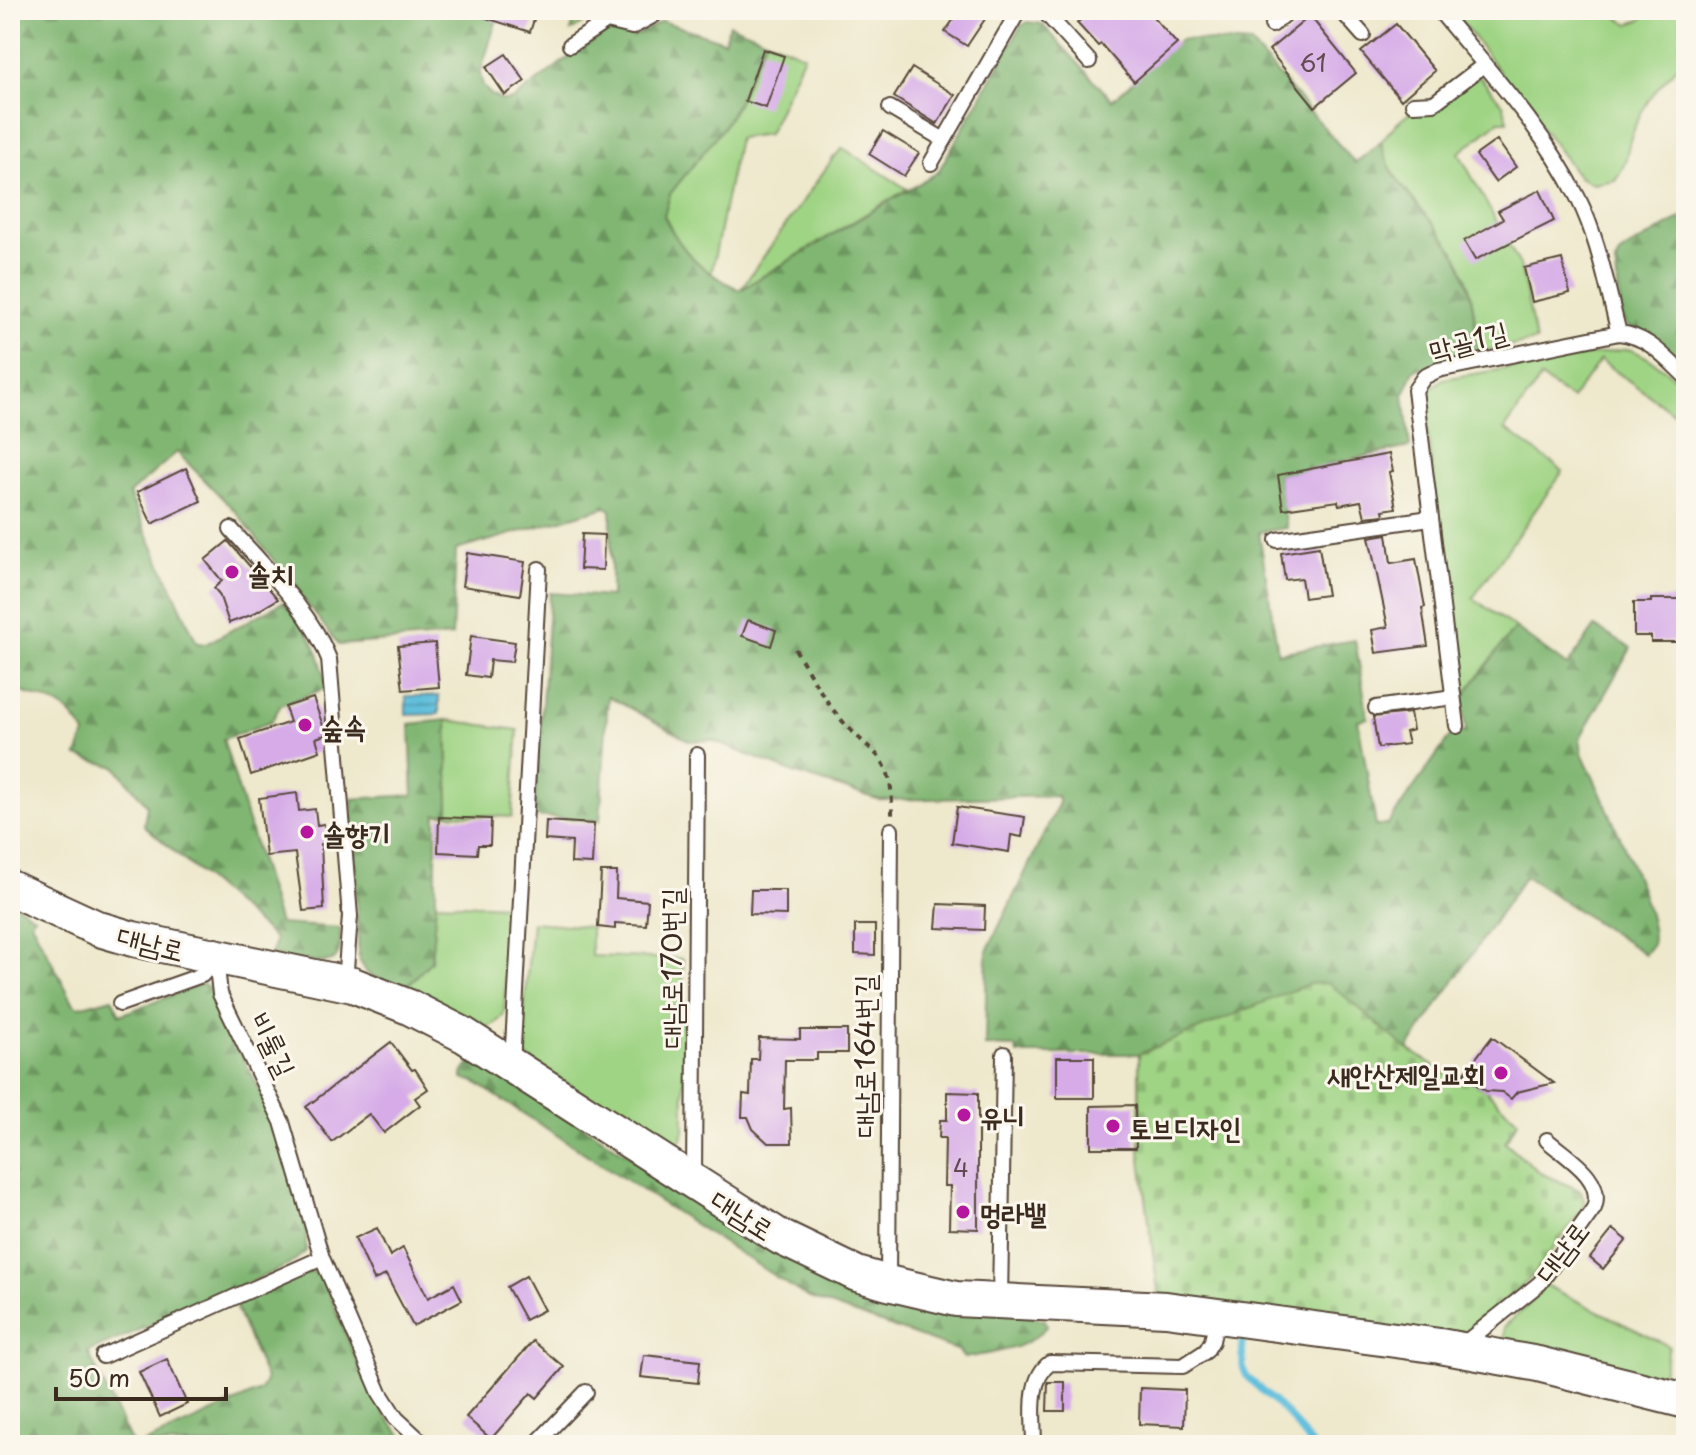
<svg xmlns="http://www.w3.org/2000/svg" width="1696" height="1455" font-family="'Playpen Sans','Poor Story',sans-serif">
<style>
.green{fill:#a0d485;stroke:#6e7f52;stroke-width:2}
.forest{fill:url(#forest-firs);stroke:#5e7048;stroke-width:2}
.cemetery{fill:url(#cemetery-stones);stroke:#6e7f52;stroke-width:2}
.water{fill:url(#water-rules);stroke:#4c747d;stroke-width:2}
.lines{fill:none;stroke-linecap:round;stroke-linejoin:round}
.stream{stroke:#5dbedc;stroke-width:7}
.building{fill:#d6abe8}
.service-casing{stroke:#564638;stroke-width:18}
.tertiary-casing{stroke:#564638;stroke-width:38}
.path{stroke:#564638;stroke-width:4;stroke-dasharray:6 6;stroke-linecap:butt}
.service{stroke:#fff;stroke-width:14}
.tertiary{stroke:#fff;stroke-width:34}
.poi-dot{fill:#b5179e;stroke:#fbf7ec;stroke-width:3}
.labels{text-anchor:middle;dominant-baseline:central;stroke-width:6;stroke-linejoin:round;paint-order:stroke}
.number-label{font-size:24px;fill:#624a50}
.street-label{font-size:28px;fill:#3b2a1e;stroke:#fbf7ec}
.poi-label{font-size:28px;font-weight:bold;fill:#3b2a1e;stroke:#fbf7ec;text-anchor:start}
</style>
<defs>
<pattern id="forest-firs" width="22" height="20" patternUnits="userSpaceOnUse" patternTransform="scale(2)"><rect width="22" height="20" fill="#80b672"/><path d="M5 1l3.5 6h-7zM16 11l3.5 6h-7z" fill="#6a945d"/></pattern>
<pattern id="cemetery-stones" width="16" height="16" patternUnits="userSpaceOnUse" patternTransform="scale(2)"><rect width="16" height="16" fill="#a0d485"/><path d="M2 7V4a2 2 0 0 1 4 0v3zM10 15v-3a2 2 0 0 1 4 0v3z" fill="#8bb672"/></pattern>
<pattern id="water-rules" width="6" height="5" patternUnits="userSpaceOnUse" patternTransform="scale(2)"><rect width="6" height="5" fill="#5dbedc"/><path d="M0 2.5h6" fill="none" stroke="#4e9bb2"/></pattern>
</defs>
<rect width="100%" height="100%" fill="#fbf7ec"/>
<filter id="ink" filterUnits="userSpaceOnUse"><feTurbulence type="fractalNoise" baseFrequency=".0125" numOctaves="2"/><feDisplacementMap in="SourceGraphic" scale="16" xChannelSelector="R" yChannelSelector="G"/><feConvolveMatrix kernelMatrix="1 2 1 2 8 2 1 2 1" color-interpolation-filters="sRGB"/></filter>
<filter id="wash" filterUnits="userSpaceOnUse"><feTurbulence type="fractalNoise" baseFrequency=".006" numOctaves="4" result="noise"/><feDisplacementMap in="SourceGraphic" scale="32" xChannelSelector="R" yChannelSelector="G"/><feGaussianBlur stdDeviation="1.8" result="paint"/><feColorMatrix in="noise" values="0 0 0 0 0 0 0 0 0 0 0 0 0 0 0 0 0 1.4 0 .05"/><feComposite in="paint" operator="in"/></filter>
<g filter="url(#wash)">
<rect width="100%" height="100%" fill="#eee8cc"/>
<g class="green">
<path d="M578 10H645C630 24 615 13 597 14L571 31Z"/>
<path d="M1453 10H1606L1629 24 1641 20 1649 10H1686V58C1663 81 1642 103 1632 134 1625 155 1629 161 1615 180L1593 184 1579 177Z"/>
<path d="M766 39 804 55 768 134 738 138 711 275 678 244 664 216 670 194 722 129 735 108Z"/>
<path d="M1479 76 1503 104 1508 121H1499L1459 153 1520 265 1536 341 1479 352C1474 319 1473 279 1453 250 1432 217 1387 180 1381 142 1404 108 1443 94 1479 76Z"/>
<path d="M843 148 907 189 740 290 834 157Z"/>
<path d="M1628 349C1643 353 1677 375 1684 390 1688 398 1686 412 1686 422L1600 360 1572 399 1541 378 1505 429 1563 471 1473 598 1515 628 1462 698 1423 400 1426 392 1443 379Z"/>
<path d="M447 720 518 730 512 817 449 814Z"/>
<path d="M436 903 509 906 504 1013C498 1024 491 1026 480 1029L403 990 431 961Z"/>
<path d="M532 922 591 927V956L683 959 684 1130 682 1139 669 1150 520 1053Z"/>
<path d="M1545 1285 1669 1346 1661 1381 1507 1342 1504 1338V1327L1529 1304Z"/>
</g>
<g class="forest">
<path d="M10 10H492L498 15 480 74 483 86 491 95 503 101 513 100 561 63 609 31 633 37 662 21 724 41 729 24 766 39 735 108 722 129 670 194 664 216C684 256 701 270 740 290L938 172 1021 26 1028 22 1042 24 1112 100 1181 39 1251 44 1355 163 1381 142C1387 180 1432 217 1453 250 1473 279 1474 319 1479 352L1414 370 1404 394 1410 447 1327 464V467L1278 475 1287 528 1259 532 1278 653 1355 640 1368 718 1358 720 1376 826 1388 824 1451 735 1466 732 1462 698 1515 628 1567 666 1595 627 1631 648 1580 738 1582 753C1596 784 1661 917 1652 944 1650 948 1647 951 1645 954L1525 876 1408 1049 1451 1077 1463 1075 1486 1091 1518 1121 1505 1142 1540 1173 1581 1191 1584 1201 1582 1209 1520 1289 1140 1151 1139 1054H1017L1016 1047 985 1046 987 951 1059 803 1057 796 880 800 794 773 711 740 690 741 608 696 600 821 534 816 550 593 611 597V510L606 507 456 550 452 636 339 645 236 512 177 452 129 494 197 643 206 644 283 602C309 631 321 649 326 688L281 705 271 722 223 739 279 924 340 928C340 937 342 952 335 959 326 968 283 957 271 955L275 939 144 825 147 805 116 767 77 756 85 734C64 696 44 703 10 687Z"/>
<path d="M1686 215V372L1636 330 1627 326 1622 318 1615 264 1619 255 1627 249Z"/>
<path d="M447 720 449 814H436V903L431 961 403 990 368 974 359 962 352 799 413 795 410 724Z"/>
<path d="M10 900 34 916 31 922 74 1004 79 1007 112 998 120 1015 202 984 212 989 215 1000 275 1123 306 1228V1251L289 1265 88 1352 129 1438 133 1444 140 1445 260 1391 266 1379 236 1308 239 1303 312 1271 323 1278C344 1327 370 1413 413 1445H10Z"/>
<path d="M478 1060 775 1247 1045 1320 1047 1325C1029 1351 992 1352 964 1358L957 1350 807 1297 473 1081 463 1079V1073L472 1061Z"/>
</g>
<path class="cemetery" d="M1329 983 1407 1049 1451 1077 1463 1075 1486 1091 1518 1121 1505 1142 1540 1173 1581 1191 1584 1201 1582 1209 1532 1277 1459 1338 1159 1299 1140 1151 1139 1054 1308 984Z"/>
<path class="water" d="M406 696H439V714L406 715Z"/>
<g class="lines">
<path class="stream" d="M1242 1340 1243 1367 1246 1376 1288 1415 1312 1445"/>
</g>
<g id="blocks">
<g class="building">
<path d="M475 10H537L530 32 474 14Z"/>
<path d="M960 10H991L967 46 945 32Z"/>
<path d="M1092 10H1147L1177 44 1134 82 1101 44 1098 46 1077 23Z"/>
<path d="M1310 16 1356 73 1315 107 1269 50Z"/>
<path d="M1396 24 1435 71 1401 100 1361 52Z"/>
<path d="M763 49 784 56 766 108 745 101Z"/>
<path d="M506 54 525 81 505 95 486 67Z"/>
<path d="M912 68 955 95 937 124 894 97Z"/>
<path d="M883 131 919 153 904 176 869 154Z"/>
<path d="M1497 140 1516 167 1495 182 1476 155Z"/>
<path d="M1540 190 1554 221 1475 260 1464 241 1503 219 1498 211Z"/>
<path d="M1562 259 1570 293 1532 302 1524 268Z"/>
<path d="M1389 454 1393 471 1389 472 1396 508 1383 510 1384 515 1365 517 1361 501 1339 505 1338 501 1283 509 1278 475Z"/>
<path d="M186 468 201 501 152 524 137 492Z"/>
<path d="M582 534 604 535 603 570 580 569Z"/>
<path d="M1387 534 1391 563 1416 559 1425 607 1422 608 1428 646 1376 653 1372 630 1388 627 1369 537Z"/>
<path d="M228 541 278 599 251 615 229 623 219 594 214 588 222 581 205 560Z"/>
<path d="M1319 547 1327 595 1304 598 1301 578 1285 580 1281 553Z"/>
<path d="M467 553 525 562 520 595 462 586Z"/>
<path d="M1651 599H1686V642H1651V636H1634V602H1651Z"/>
<path d="M748 620 776 630 771 646 742 636Z"/>
<path d="M471 636 515 642 512 662 490 660 488 678 466 675Z"/>
<path d="M435 643 439 687 403 690 398 646Z"/>
<path d="M313 698 325 731V735L316 738 320 751 251 775 240 739 290 722 285 707Z"/>
<path d="M1410 713 1413 730 1405 732 1408 744 1378 748 1373 717Z"/>
<path d="M297 793 299 811 315 809 317 825 324 824 326 844H321L324 909 303 911 295 853 266 856 259 798Z"/>
<path d="M957 807 1025 817 1022 837 1011 835 1009 852 952 843Z"/>
<path d="M439 817 491 819 490 845H478L477 854 438 852Z"/>
<path d="M546 821 594 824 592 864 571 863 572 842 545 840Z"/>
<path d="M601 872H617L616 898 648 901 646 925 615 923V929L598 927Z"/>
<path d="M751 890H786V915L750 914Z"/>
<path d="M938 904 985 906 984 930 936 928Z"/>
<path d="M855 925H875V955L855 954Z"/>
<path d="M800 1030H847V1053H817V1060H785L784 1109 791 1108 792 1143H768L753 1129 748 1117H742L743 1094 750 1095 751 1059H758L759 1038 800 1039Z"/>
<path d="M1492 1037 1554 1083 1517 1092 1511 1099 1502 1092 1486 1091 1463 1075Z"/>
<path d="M391 1042 412 1070 415 1069 428 1089 415 1098 420 1105 384 1133 369 1114 332 1142 306 1107Z"/>
<rect x="1057" y="1057" width="37" height="41"/>
<path d="M947 1092 978 1093V1229L949 1228 950 1186H944L945 1138H939L940 1120H947Z"/>
<path d="M1135 1105 1136 1148H1091V1106Z"/>
<path d="M377 1228 390 1256 403 1248 428 1298 454 1284 462 1300 413 1326 386 1275 374 1280 355 1238Z"/>
<path d="M1613 1229 1627 1240 1603 1269 1590 1258Z"/>
<path d="M526 1276 544 1310 525 1320 507 1287Z"/>
<path d="M533 1341 564 1367 537 1398 531 1393 491 1439 466 1417Z"/>
<path d="M644 1355 700 1361 698 1383 641 1377Z"/>
<path d="M167 1359 187 1404 160 1417 139 1372Z"/>
<path d="M1048 1382H1065V1411H1047Z"/>
<path d="M1140 1388 1185 1390 1184 1426 1139 1424Z"/>
</g>
</g>
</g>
<g filter="url(#ink)">
<use href="#blocks" fill-opacity="0" stroke="#564638" stroke-width="2"/>
<g class="lines">
<defs>
<g id="service">
<path d="M1043 10 1089 61"/>
<path d="M1341 10 1363 35"/>
<path d="M1439 10C1488 70 1543 128 1578 198 1599 240 1607 288 1619 333"/>
<path d="M1272 25 1290 10"/>
<path d="M570 45 607 21 632 27 654 15 655 10"/>
<path d="M1413 104 1434 103 1484 65"/>
<path d="M890 108 944 140"/>
<path d="M931 163 1019 10"/>
<path d="M231 529C266 569 310 610 329 659L350 916 345 983"/>
<path d="M1277 540 1430 518"/>
<path d="M1376 708 1453 697"/>
<path d="M1457 726 1415 390 1424 377 1438 370 1619 333C1648 336 1665 357 1686 377"/>
<path d="M216 958 220 994 282 1122 322 1258 380 1393 396 1418 425 1445"/>
<path d="M120 1004 202 975 216 958"/>
<path d="M512 1065 539 569"/>
<path d="M694 1178 697 755"/>
<path d="M888 1283 891 830"/>
<path d="M1000 1302 1004 1054"/>
<path d="M1461 1346 1540 1283 1594 1208C1605 1178 1567 1158 1547 1140"/>
<path d="M103 1356 322 1258"/>
<path d="M535 1445 586 1392"/>
<path d="M1034 1445C1034 1419 1027 1380 1050 1363L1183 1366 1206 1351 1212 1341 1217 1317"/>
</g>
<path id="tertiary" d="M10 888 99 929 133 939 353 985 409 1007 464 1035 780 1237 857 1274 888 1283 956 1299 1166 1309 1440 1346 1538 1364 1686 1401"/>
</defs>
<use href="#service" class="service-casing"/>
<use href="#tertiary" class="tertiary-casing"/>
<path class="path" d="M795 649C809 671 822 697 839 717 875 760 893 750 892 815"/>
<use href="#service" class="service"/>
<use href="#tertiary" class="tertiary"/>
</g>
</g>
<g class="poi-dot">
<circle cx="232" cy="572" r="8"/>
<circle cx="305" cy="725" r="8"/>
<circle cx="307" cy="832" r="8"/>
<circle cx="1501" cy="1073" r="8"/>
<circle cx="964" cy="1115" r="8"/>
<circle cx="1113" cy="1126" r="8"/>
<circle cx="963" cy="1212" r="8"/>
</g>
<g class="labels">
<g class="number-label">
<text x="1313" y="62">61</text>
<text x="961" y="1167">4</text>
</g>
<g class="street-label">
<text transform="translate(1468 340) rotate(-15)">막골1길</text>
<text transform="translate(151 942) rotate(14)">대남로</text>
<text transform="translate(670 968) rotate(-90)">대남로170번길</text>
<text transform="translate(274 1044) rotate(64)">비룰길</text>
<text transform="translate(863 1056) rotate(-90)">대남로164번길</text>
<text transform="translate(743 1214) rotate(32)">대남로</text>
<text transform="translate(1561 1251) rotate(-53)">대남로</text>
</g>
<g class="poi-label">
<text x="248" y="572">솔치</text>
<text x="321" y="725">숲속</text>
<text x="323" y="832">솔향기</text>
<text x="1485" y="1073" text-anchor="end">새안산제일교회</text>
<text x="980" y="1115">유니</text>
<text x="1129" y="1126">토브디자인</text>
<text x="979" y="1212">멍라밸</text>
</g>
</g>
<rect width="1696" height="1455" fill="none" stroke="#fbf7ec" stroke-width="40"/>
<path d="M56 1387v12h170v-12" fill="none" stroke="#3b2a1e" stroke-width="4"/>
<text x="68" y="1387" font-size="24" fill="#3b2a1e" stroke="#fbf7ec" stroke-width="6" paint-order="stroke">50 m</text>
</svg>
